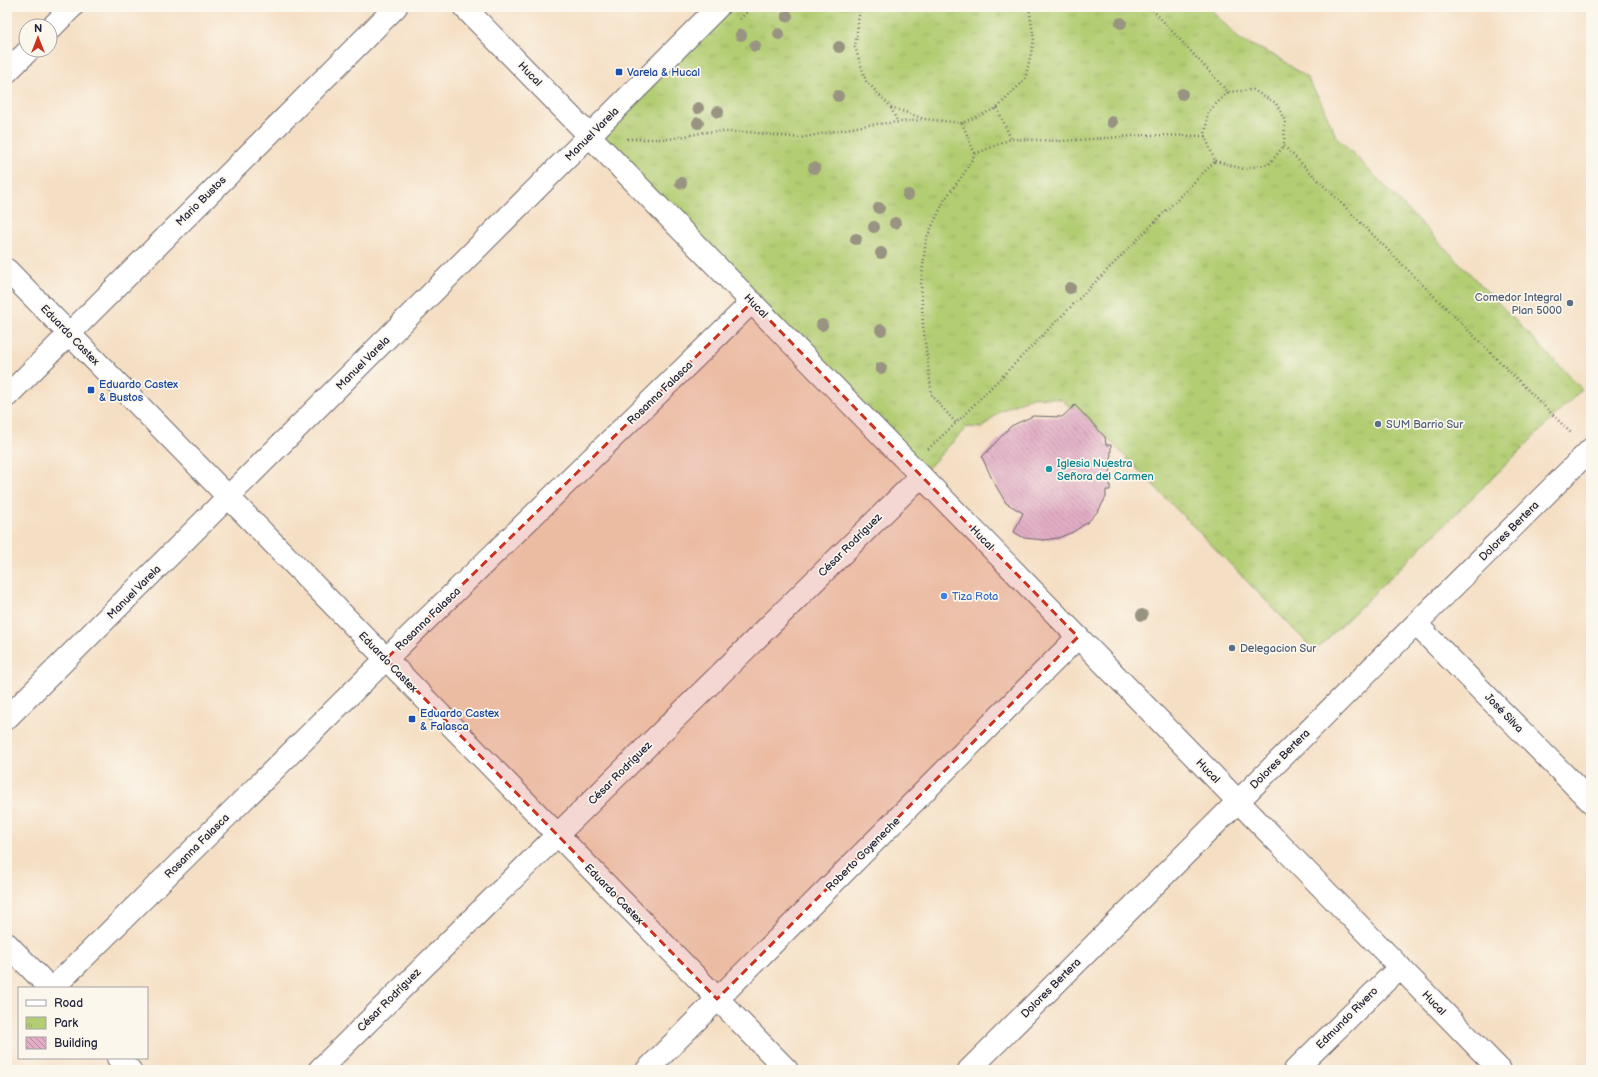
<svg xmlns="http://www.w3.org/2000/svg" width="1598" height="1077" font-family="'Balsamiq Sans',sans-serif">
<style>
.park{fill:url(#park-tufts);stroke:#6a7857}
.building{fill:url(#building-back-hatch)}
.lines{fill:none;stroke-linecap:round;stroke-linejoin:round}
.minor-casing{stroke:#6c646b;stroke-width:24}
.path{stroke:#6c646b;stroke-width:2.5;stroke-dasharray:1 3;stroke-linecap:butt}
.minor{stroke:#fff;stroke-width:22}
.tree{fill:#999382}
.marked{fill:#c8321e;fill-opacity:0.2;stroke:#c8321e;stroke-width:3;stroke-dasharray:8 5;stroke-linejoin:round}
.transit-dot{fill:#1a4fb4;stroke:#fbf7ec;stroke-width:1.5}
.service-dot{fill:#5c6f8a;stroke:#fbf7ec;stroke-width:1.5}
.culture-dot{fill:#0f9aa8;stroke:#fbf7ec;stroke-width:1.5}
.shop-dot{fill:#3f7fe0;stroke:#fbf7ec;stroke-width:1.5}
.labels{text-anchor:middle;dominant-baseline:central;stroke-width:3.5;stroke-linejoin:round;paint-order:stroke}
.transit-label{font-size:11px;fill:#164399;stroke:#fbf7ec;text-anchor:start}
.street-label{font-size:11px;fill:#22223b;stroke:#fbf7ec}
.service-label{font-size:11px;fill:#4e5e75;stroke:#fbf7ec;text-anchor:start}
.culture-label{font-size:11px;fill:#0d838f;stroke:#fbf7ec;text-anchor:start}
.shop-label{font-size:11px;fill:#366cbe;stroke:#fbf7ec;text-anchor:start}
</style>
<defs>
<pattern id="park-tufts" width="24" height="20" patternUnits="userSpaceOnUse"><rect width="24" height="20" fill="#b3cd73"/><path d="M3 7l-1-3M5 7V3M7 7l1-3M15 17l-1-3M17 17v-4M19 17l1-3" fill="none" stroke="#9ab064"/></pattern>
<pattern id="building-back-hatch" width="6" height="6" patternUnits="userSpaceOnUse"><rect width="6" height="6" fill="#e2adc5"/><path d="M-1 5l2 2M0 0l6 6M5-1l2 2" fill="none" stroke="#b78ca1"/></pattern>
</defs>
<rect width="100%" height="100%" fill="#fbf7ec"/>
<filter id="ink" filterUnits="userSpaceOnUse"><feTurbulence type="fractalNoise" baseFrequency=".025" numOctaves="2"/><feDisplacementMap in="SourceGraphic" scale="8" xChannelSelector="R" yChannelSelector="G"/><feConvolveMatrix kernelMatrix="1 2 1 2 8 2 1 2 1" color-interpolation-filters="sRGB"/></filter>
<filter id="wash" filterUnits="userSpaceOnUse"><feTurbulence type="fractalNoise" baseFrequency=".012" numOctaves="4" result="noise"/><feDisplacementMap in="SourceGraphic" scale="16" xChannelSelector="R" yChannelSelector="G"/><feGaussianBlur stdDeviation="0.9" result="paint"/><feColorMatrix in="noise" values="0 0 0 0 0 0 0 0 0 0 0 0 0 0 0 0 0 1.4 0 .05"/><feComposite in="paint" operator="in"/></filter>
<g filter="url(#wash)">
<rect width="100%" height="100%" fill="#f5dfc4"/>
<path class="park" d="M732 7H1209L1240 40 1278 57 1307 78 1321 102 1336 136 1582 389 1529 442 1315 651 1075 405 1071 408 1061 399 1032 397 1000 411 982 428 967 427 924 472 598 140Z"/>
<g id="blocks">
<path class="building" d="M1075 405 1105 437 1106 445H1111L1110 490H1106V497L1099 510 1088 522 1073 532 1058 538 1044 540 1024 538 1014 532 1023 513 1006 503 993 481 982 457 1011 426 1033 416 1062 417Z"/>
</g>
</g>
<g filter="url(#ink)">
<use href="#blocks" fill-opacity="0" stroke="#6c646b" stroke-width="1"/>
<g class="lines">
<defs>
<g id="minor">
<path d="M464 7 1500 1070"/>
<path d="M50 29 72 7"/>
<path d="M7 72 29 50"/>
<path d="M7 270 787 1070"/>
<path d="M7 396 396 7"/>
<path d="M1416 624 1591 802"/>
<path d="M7 718 718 7"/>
<path d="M7 944 50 988"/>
<path d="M53 988 386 659 752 302"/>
<path d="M118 1058 130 1070"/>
<path d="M319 1070 921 476"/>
<path d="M647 1070 1078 637"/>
<path d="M969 1070 1591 449"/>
<path d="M1295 1070 1400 967"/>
</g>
</defs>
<use href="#minor" class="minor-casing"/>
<g class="path">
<path d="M860 7 855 47 866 81 891 107 924 119 962 123 997 108 1025 79 1034 40 1029 7"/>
<path d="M1150 7 1228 92 1253 90 1276 103 1285 121 1284 146 1572 434"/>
<path d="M740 19 752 7"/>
<path d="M891 108 897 121"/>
<path d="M997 108 1011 139"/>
<path d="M962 123 975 154"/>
<path d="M1205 136 1148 135 1062 141 1011 139 975 154 965 172 945 199 926 239 921 284 923 326 932 396 956 423 1215 161 1205 136 1208 112 1228 92"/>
<path d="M627 139H669L706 132H749L800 138 867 125 921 120"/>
<path d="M1215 161 1244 169 1269 164 1284 146"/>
<path d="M928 449 956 423"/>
</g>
<use href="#minor" class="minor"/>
</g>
<g class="tree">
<circle cx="787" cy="16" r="6"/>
<circle cx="1121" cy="23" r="6"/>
<circle cx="779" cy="34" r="6"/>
<circle cx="741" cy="35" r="6"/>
<circle cx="755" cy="46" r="6"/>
<circle cx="839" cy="47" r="6"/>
<circle cx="1182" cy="94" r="6"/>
<circle cx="838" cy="96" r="6"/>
<circle cx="698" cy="108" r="6"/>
<circle cx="718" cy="112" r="6"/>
<circle cx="1112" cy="122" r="6"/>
<circle cx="698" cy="123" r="6"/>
<circle cx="814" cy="168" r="6"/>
<circle cx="681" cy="183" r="6"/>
<circle cx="908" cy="195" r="6"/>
<circle cx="879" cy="208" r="6"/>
<circle cx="895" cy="223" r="6"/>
<circle cx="874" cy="227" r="6"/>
<circle cx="856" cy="239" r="6"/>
<circle cx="881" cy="253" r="6"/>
<circle cx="1070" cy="288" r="6"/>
<circle cx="822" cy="325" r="6"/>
<circle cx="881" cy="330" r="6"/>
<circle cx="881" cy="368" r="6"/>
<circle cx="1142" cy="615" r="6"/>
</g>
</g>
<path class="marked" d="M752 302 1078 637 717 999 386 659Z"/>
<g class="transit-dot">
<rect x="615" y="68" width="8" height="8" rx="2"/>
<rect x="87" y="386" width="8" height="8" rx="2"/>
<rect x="408" y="715" width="8" height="8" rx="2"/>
</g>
<g class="service-dot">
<circle cx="1570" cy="303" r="4"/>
<circle cx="1378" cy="424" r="4"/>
<circle cx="1232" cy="648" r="4"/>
</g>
<circle class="culture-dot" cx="1049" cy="469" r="4"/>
<circle class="shop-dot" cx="944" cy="596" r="4"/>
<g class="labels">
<g class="transit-label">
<text x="627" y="72">Varela &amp; Hucal</text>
<text x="99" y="384">Eduardo Castex<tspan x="99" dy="13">&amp; Bustos</tspan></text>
<text x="420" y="713">Eduardo Castex<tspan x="420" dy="13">&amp; Falasca</tspan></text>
</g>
<g class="street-label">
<text transform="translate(530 74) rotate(46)">Hucal</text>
<text transform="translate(592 134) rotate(-45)">Manuel Varela</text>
<text transform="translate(201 201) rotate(-45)">Mario Bustos</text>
<text transform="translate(756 306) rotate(46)">Hucal</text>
<text transform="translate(70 335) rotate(46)">Eduardo Castex</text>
<text transform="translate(363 363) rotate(-45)">Manuel Varela</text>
<text transform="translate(660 393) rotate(-44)">Rosanna Falasca</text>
<text transform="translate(1509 531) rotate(-45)">Dolores Bertera</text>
<text transform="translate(982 538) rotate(46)">Hucal</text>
<text transform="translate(850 545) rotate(-45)">César Rodríguez</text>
<text transform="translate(134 592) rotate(-45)">Manuel Varela</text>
<text transform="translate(428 619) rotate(-44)">Rosanna Falasca</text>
<text transform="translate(388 662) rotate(46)">Eduardo Castex</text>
<text transform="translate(1504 713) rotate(46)">José Silva</text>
<text transform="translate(1280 759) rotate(-45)">Dolores Bertera</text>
<text transform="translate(1208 771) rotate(46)">Hucal</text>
<text transform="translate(620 773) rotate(-45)">César Rodríguez</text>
<text transform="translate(197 846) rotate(-45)">Rosanna Falasca</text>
<text transform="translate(863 854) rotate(-45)">Roberto Goyeneche</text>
<text transform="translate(614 894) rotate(46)">Eduardo Castex</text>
<text transform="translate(1051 988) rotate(-45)">Dolores Bertera</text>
<text transform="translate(389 1000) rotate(-45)">César Rodríguez</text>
<text transform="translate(1434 1003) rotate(46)">Hucal</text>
<text transform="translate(1347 1018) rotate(-45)">Edmundo Rivero</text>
</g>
<g class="service-label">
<text x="1562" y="297" text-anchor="end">Comedor Integral<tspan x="1562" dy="13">Plan 5000</tspan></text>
<text x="1386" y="424">SUM Barrio Sur</text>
<text x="1240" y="648">Delegacion Sur</text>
</g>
<g class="culture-label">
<text x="1057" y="463">Iglesia Nuestra<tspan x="1057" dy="13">Señora del Carmen</tspan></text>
</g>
<g class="shop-label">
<text x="952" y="596">Tiza Rota</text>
</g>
</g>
<rect width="1598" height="1077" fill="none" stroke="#fbf7ec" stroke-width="24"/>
<rect x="18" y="987" width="130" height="72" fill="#fbf7ec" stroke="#a4a2a5"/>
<rect x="26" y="1000" width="20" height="6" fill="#ffffff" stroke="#a4a2a5"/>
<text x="54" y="1007" font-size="12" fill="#22223b">Road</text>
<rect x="26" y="1017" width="20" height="12" fill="url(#park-tufts)" stroke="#a4a2a5"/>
<text x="54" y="1027" font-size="12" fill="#22223b">Park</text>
<rect x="26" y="1037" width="20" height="12" fill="url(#building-back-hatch)" stroke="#a4a2a5"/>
<text x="54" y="1047" font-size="12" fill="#22223b">Building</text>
<g transform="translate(38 38)"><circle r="19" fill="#fbf7ec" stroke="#a4a2a5"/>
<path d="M0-3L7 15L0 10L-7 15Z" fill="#c8321e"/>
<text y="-6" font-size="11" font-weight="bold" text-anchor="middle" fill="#22223b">N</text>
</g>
</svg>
